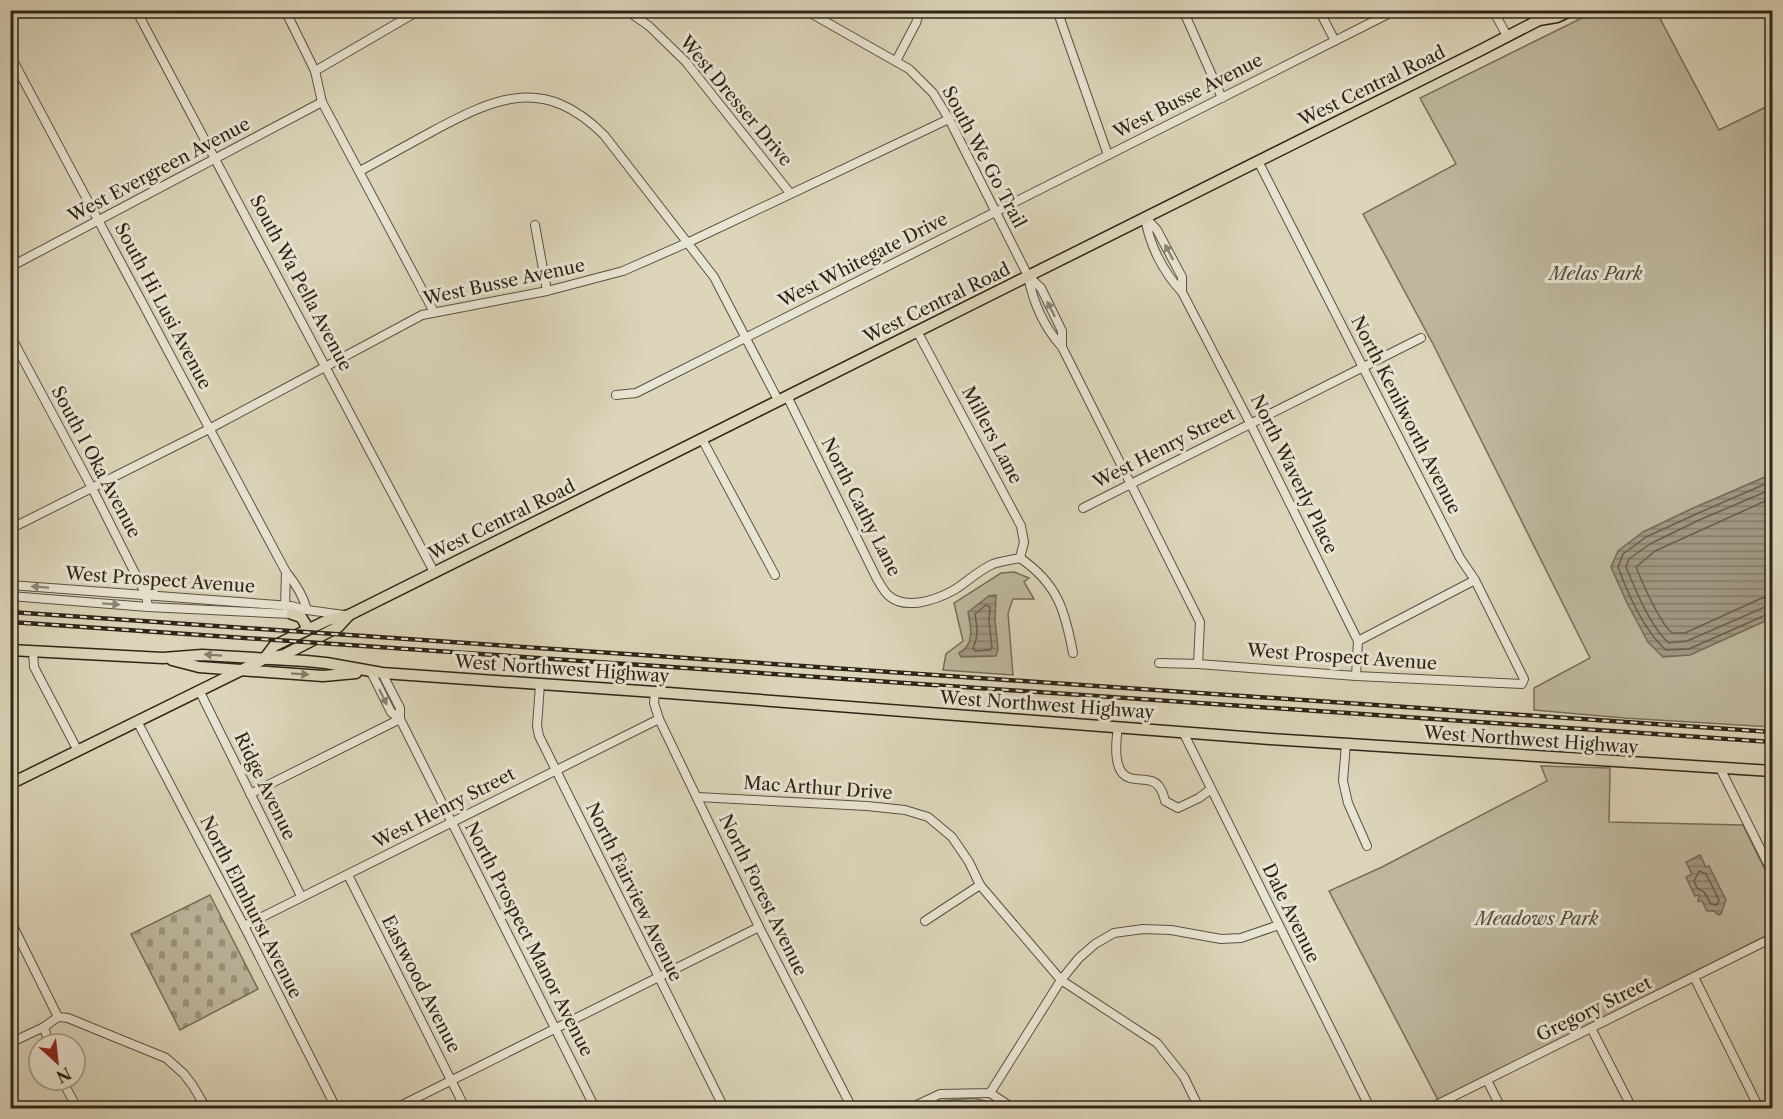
<svg xmlns="http://www.w3.org/2000/svg" width="1783" height="1119" font-family="'Libre Caslon Text',serif">
<style>
.cemetery{fill:url(#cemetery-stones);stroke:#766e5a;stroke-width:1.5}
.green{fill:#beb79e;stroke:#766e5a;stroke-width:1.5}
.water{fill:url(#water-rules);stroke:#736b58;stroke-width:1.5}
.lines{fill:none;stroke-linecap:round;stroke-linejoin:round}
.shore{stroke:#685f4d;stroke-width:1.5}
.minor-casing{stroke:#5a5140;stroke-width:10}
.major-casing{stroke:#2e2517;stroke-width:13}
.minor{stroke:#e8e4d2;stroke-width:8}
.major{stroke:#dcd5ba;stroke-width:10}
.rail-casing{stroke:#2e2517;stroke-width:4.5}
.rail{stroke:#e8e4d2;stroke-width:2;stroke-dasharray:7;stroke-linecap:butt}
.oneway{fill:#8b8474}
.oneway2{fill:#857d68}
.labels{text-anchor:middle;dominant-baseline:central;stroke-width:6;stroke-linejoin:round;paint-order:stroke}
.street-label{font-size:18px;fill:#2e2517;stroke:#e8e4d2}
.park-label{font-size:18px;font-style:italic;fill:#524a39;stroke:#e8e4d2}
</style>
<defs>
<pattern id="cemetery-stones" width="16" height="16" patternUnits="userSpaceOnUse" patternTransform="scale(1.5)"><rect width="16" height="16" fill="#beb79e"/><path d="M2 7V4a2 2 0 0 1 4 0v3zM10 15v-3a2 2 0 0 1 4 0v3z" fill="#9b9580"/></pattern>
<pattern id="water-rules" width="6" height="5" patternUnits="userSpaceOnUse" patternTransform="scale(1.5)"><rect width="6" height="5" fill="#a19983"/><path d="M0 2.5h6" fill="none" stroke="#847d6a"/></pattern>
</defs>
<rect width="100%" height="100%" fill="#dcd5ba"/>
<filter id="stains"><feTurbulence type="fractalNoise" baseFrequency=".00333" numOctaves="4"/><feColorMatrix values="0 0 0 0 .2 0 0 0 0 .09 0 0 0 0 .02 0 0 0 .5 -.17"/></filter>
<radialGradient id="worn" r=".72"><stop offset=".6" stop-color="#630" stop-opacity="0"/><stop offset="1" stop-color="#630" stop-opacity=".3"/></radialGradient>
<path class="cemetery" d="M210 895 258 989 180 1030 131 934Z"/>
<g class="green">
<path d="M1596 11H1656L1719 130 1772 104V727L1624 718 1534 710V688L1590 658 1433 344 1363 214 1456 164 1420 98Z"/>
<path d="M1014 572 1029 578 1024 582 1034 599H1013L1008 613 1013 675 943 670 946 654 963 641 954 603 1001 573Z"/>
<path d="M1541 766 1610 768 1609 822 1743 825 1772 884V933L1438 1100 1329 891 1382 867 1547 781Z"/>
<path d="M974 1098 1000 1105 1006 1108H924L938 1101Z"/>
</g>
<g class="water">
<path d="M1772 474V618L1690 655 1663 657 1648 642 1627 603 1611 567 1618 551 1643 532 1691 509Z"/>
<path d="M996 595 995 620 998 649 996 656 961 657 959 653C975 645 971 627 968 612L989 596Z"/>
<path d="M1700 855 1706 867 1709 866 1726 900 1721 914 1718 915 1714 911H1707L1702 901H1698L1699 895 1695 896 1686 877 1692 874 1686 862Z"/>
</g>
<g class="lines">
<g class="shore">
<path d="M1772 481 1694 515 1646 537 1623 554 1618 567C1628 594 1644 631 1666 650L1689 649 1768 614 1772 613"/>
<path d="M1772 489 1697 521 1650 544 1629 559 1626 567C1635 589 1651 628 1669 643L1687 641 1765 607 1772 606"/>
<path d="M1772 498 1655 551 1636 567C1643 584 1659 622 1672 633H1685L1762 598 1772 597"/>
<path d="M986 605 990 607 989 620 992 648 990 650 975 651 973 648C979 636 977 627 975 614Z"/>
<path d="M1699 871 1706 874 1719 900 1717 905 1711 904 1704 892 1697 888 1694 881Z"/>
</g>
<defs>
<g id="minor">
<path d="M136 10 434 572"/>
<path d="M285 10 315 71 322 102 434 312"/>
<path d="M626 10 649 26 686 62 790 193"/>
<path d="M805 10 909 69 933 93 949 119 1028 276 1041 288 1062 331V347"/>
<path d="M1057 10 1108 155"/>
<path d="M1183 10 1222 98"/>
<path d="M1319 10 1335 41"/>
<path d="M1493 10 1507 36"/>
<path d="M10 55 286 572C296 584 303 595 307 610"/>
<path d="M896 61 916 23 920 10"/>
<path d="M315 71 420 10"/>
<path d="M360 171C384 158 409 144 433 131 498 96 545 76 604 135L714 277 778 400"/>
<path d="M1145 217C1149 244 1163 272 1182 292L1250 423 1358 641 1356 676"/>
<path d="M1146 218 1157 230 1182 277V292"/>
<path d="M535 225 547 291"/>
<path d="M10 267 322 102"/>
<path d="M1028 276C1033 302 1044 327 1062 347L1200 622 1198 664"/>
<path d="M917 331 1021 526 1024 542 1020 558"/>
<path d="M10 335 92 488 146 595 148 607"/>
<path d="M616 395 636 393 1396 10"/>
<path d="M787 396 877 579C880 584 884 591 888 595 905 611 936 600 954 590 967 582 979 570 993 564 1002 561 1011 560 1020 558 1058 584 1065 611 1073 653"/>
<path d="M702 439 775 575"/>
<path d="M1083 508 1421 338"/>
<path d="M10 529 209 429 422 315 547 291 623 271 689 242 949 119"/>
<path d="M10 585 291 606 307 610 344 615"/>
<path d="M10 596 148 607 291 614 298 613"/>
<path d="M285 606 286 572"/>
<path d="M1358 641 1475 580"/>
<path d="M33 651 34 667 78 751"/>
<path d="M1159 663 1198 664 1356 676 1522 684 1524 679 1475 580 1460 558 1258 161"/>
<path d="M371 672 391 712 400 719 595 1108"/>
<path d="M382 673 400 708V719"/>
<path d="M540 684 537 726 539 736 724 1108"/>
<path d="M199 690 301 896"/>
<path d="M655 692 654 703 659 719 759 927 852 1108"/>
<path d="M137 721 244 926 336 1108"/>
<path d="M1118 727C1116 741 1112 773 1130 778 1140 781 1154 777 1160 788 1163 792 1164 797 1165 801L1178 808 1199 798 1211 789"/>
<path d="M1183 732 1370 1108"/>
<path d="M1346 744 1343 781 1348 803 1367 846"/>
<path d="M1720 768 1772 872"/>
<path d="M250 794 400 719"/>
<path d="M697 797 867 806 905 810 928 817 952 837 969 862 980 885 1061 980 1157 1043 1184 1077 1199 1108"/>
<path d="M348 875 465 1108"/>
<path d="M10 920 58 1017"/>
<path d="M925 921 980 885"/>
<path d="M244 926 659 719"/>
<path d="M1694 977 1759 1108"/>
<path d="M44 1027 49 1044"/>
<path d="M1591 1028 1632 1108"/>
<path d="M10 1043 44 1027 58 1017 68 1018 166 1058 184 1074 193 1086 206 1108"/>
<path d="M62 1080 77 1108"/>
<path d="M1487 1080 1501 1108"/>
<path d="M990 1093 1013 1108"/>
<path d="M396 1108 759 927"/>
<path d="M910 1108 940 1094 990 1093 1061 980 1079 958 1095 944 1114 933 1143 929 1171 930 1221 939 1241 938 1279 925"/>
<path d="M1430 1108 1772 938"/>
</g>
<g id="major">
<path d="M1539 20 1557 17 1572 10"/>
<path d="M292 614 301 617 306 625V630"/>
<path d="M10 650 163 658 202 655 306 661 326 663 382 673 655 692 1270 739 1772 771"/>
<path d="M264 659 274 646 286 640 328 620 349 615 1481 50 1539 20 1551 10"/>
<path d="M172 660 199 667 323 676 356 673"/>
<path d="M10 784 264 659 284 655 338 627 349 615"/>
</g>
</defs>
<use href="#minor" class="minor-casing"/>
<use href="#major" class="major-casing"/>
<use href="#minor" class="minor"/>
<use href="#major" class="major"/>
<defs>
<g id="rail">
<path d="M10 612 1772 732"/>
<path d="M10 622 1772 742"/>
</g>
</defs>
<use href="#rail" class="rail-casing"/>
<use href="#rail" class="rail"/>
</g>
<defs><path id="oneway-solid" d="M-6-.8H1V-3.2L6.5 0L1 3.2V.8H-6Z" transform="scale(1.5)"/></defs>
<g class="oneway">
<use href="#oneway-solid" transform="translate(1169 252) rotate(-118)"/>
<use href="#oneway-solid" transform="translate(1051 309) rotate(-116)"/>
<use href="#oneway-solid" transform="translate(40 587) rotate(-176)"/>
<use href="#oneway-solid" transform="translate(111 604) rotate(4)"/>
<use href="#oneway-solid" transform="translate(383 697) rotate(64)"/>
</g>
<g class="oneway2">
<use href="#oneway-solid" transform="translate(213 655) rotate(-176)"/>
<use href="#oneway-solid" transform="translate(300 674) rotate(4)"/>
</g>
<g class="labels">
<g class="street-label">
<text transform="translate(1372 86) rotate(-26)">West Central Road</text>
<text transform="translate(1188 96) rotate(-27)">West Busse Avenue</text>
<text transform="translate(736 101) rotate(50)">West Dresser Drive</text>
<text transform="translate(984 157) rotate(62)">South We Go Trail</text>
<text transform="translate(159 170) rotate(-28)">West Evergreen Avenue</text>
<text transform="translate(863 260) rotate(-27)">West Whitegate Drive</text>
<text transform="translate(504 282) rotate(-12)">West Busse Avenue</text>
<text transform="translate(301 283) rotate(62)">South Wa Pella Avenue</text>
<text transform="translate(937 303) rotate(-26)">West Central Road</text>
<text transform="translate(163 306) rotate(62)">South Hi Lusi Avenue</text>
<text transform="translate(1406 415) rotate(63)">North Kenilworth Avenue</text>
<text transform="translate(992 435) rotate(62)">Millers Lane</text>
<text transform="translate(1164 448) rotate(-27)">West Henry Street</text>
<text transform="translate(96 462) rotate(62)">South I Oka Avenue</text>
<text transform="translate(1294 474) rotate(64)">North Waverly Place</text>
<text transform="translate(861 507) rotate(63)">North Cathy Lane</text>
<text transform="translate(502 520) rotate(-26)">West Central Road</text>
<text transform="translate(160 580) rotate(4)">West Prospect Avenue</text>
<text transform="translate(1342 657) rotate(4)">West Prospect Avenue</text>
<text transform="translate(562 669) rotate(4)">West Northwest Highway</text>
<text transform="translate(1047 705) rotate(4)">West Northwest Highway</text>
<text transform="translate(1531 740) rotate(4)">West Northwest Highway</text>
<text transform="translate(265 786) rotate(64)">Ridge Avenue</text>
<text transform="translate(818 788) rotate(4)">Mac Arthur Drive</text>
<text transform="translate(444 808) rotate(-27)">West Henry Street</text>
<text transform="translate(634 892) rotate(64)">North Fairview Avenue</text>
<text transform="translate(763 895) rotate(64)">North Forest Avenue</text>
<text transform="translate(251 907) rotate(63)">North Elmhurst Avenue</text>
<text transform="translate(1291 913) rotate(64)">Dale Avenue</text>
<text transform="translate(529 939) rotate(63)">North Prospect Manor Avenue</text>
<text transform="translate(421 984) rotate(63)">Eastwood Avenue</text>
<text transform="translate(1594 1009) rotate(-26)">Gregory Street</text>
</g>
<g class="park-label">
<text x="1596" y="274">Melas Park</text>
<text x="1537" y="919">Meadows Park</text>
</g>
</g>
<rect width="1783" height="1119" fill="none" stroke="#dcd5ba" stroke-width="36"/>
<rect x="12" y="12" width="1759" height="1095" fill="none" stroke="#2e2517" stroke-width="3"/>
<rect x="18" y="18" width="1747" height="1083" fill="none" stroke="#2e2517" stroke-width="1.5"/>
<g transform="translate(57 1062) rotate(153)"><circle r="28" fill="#e8e4d2" stroke="#9e9887" stroke-width="1.5"/>
<path d="M0-4.5L10 22L0 15L-10 22Z" fill="#8f2418"/>
<text y="-9" font-size="16" font-weight="bold" text-anchor="middle" fill="#2e2517">N</text>
</g>
<rect width="100%" height="100%" filter="url(#stains)"/>
<rect width="100%" height="100%" fill="url(#worn)"/>
</svg>
